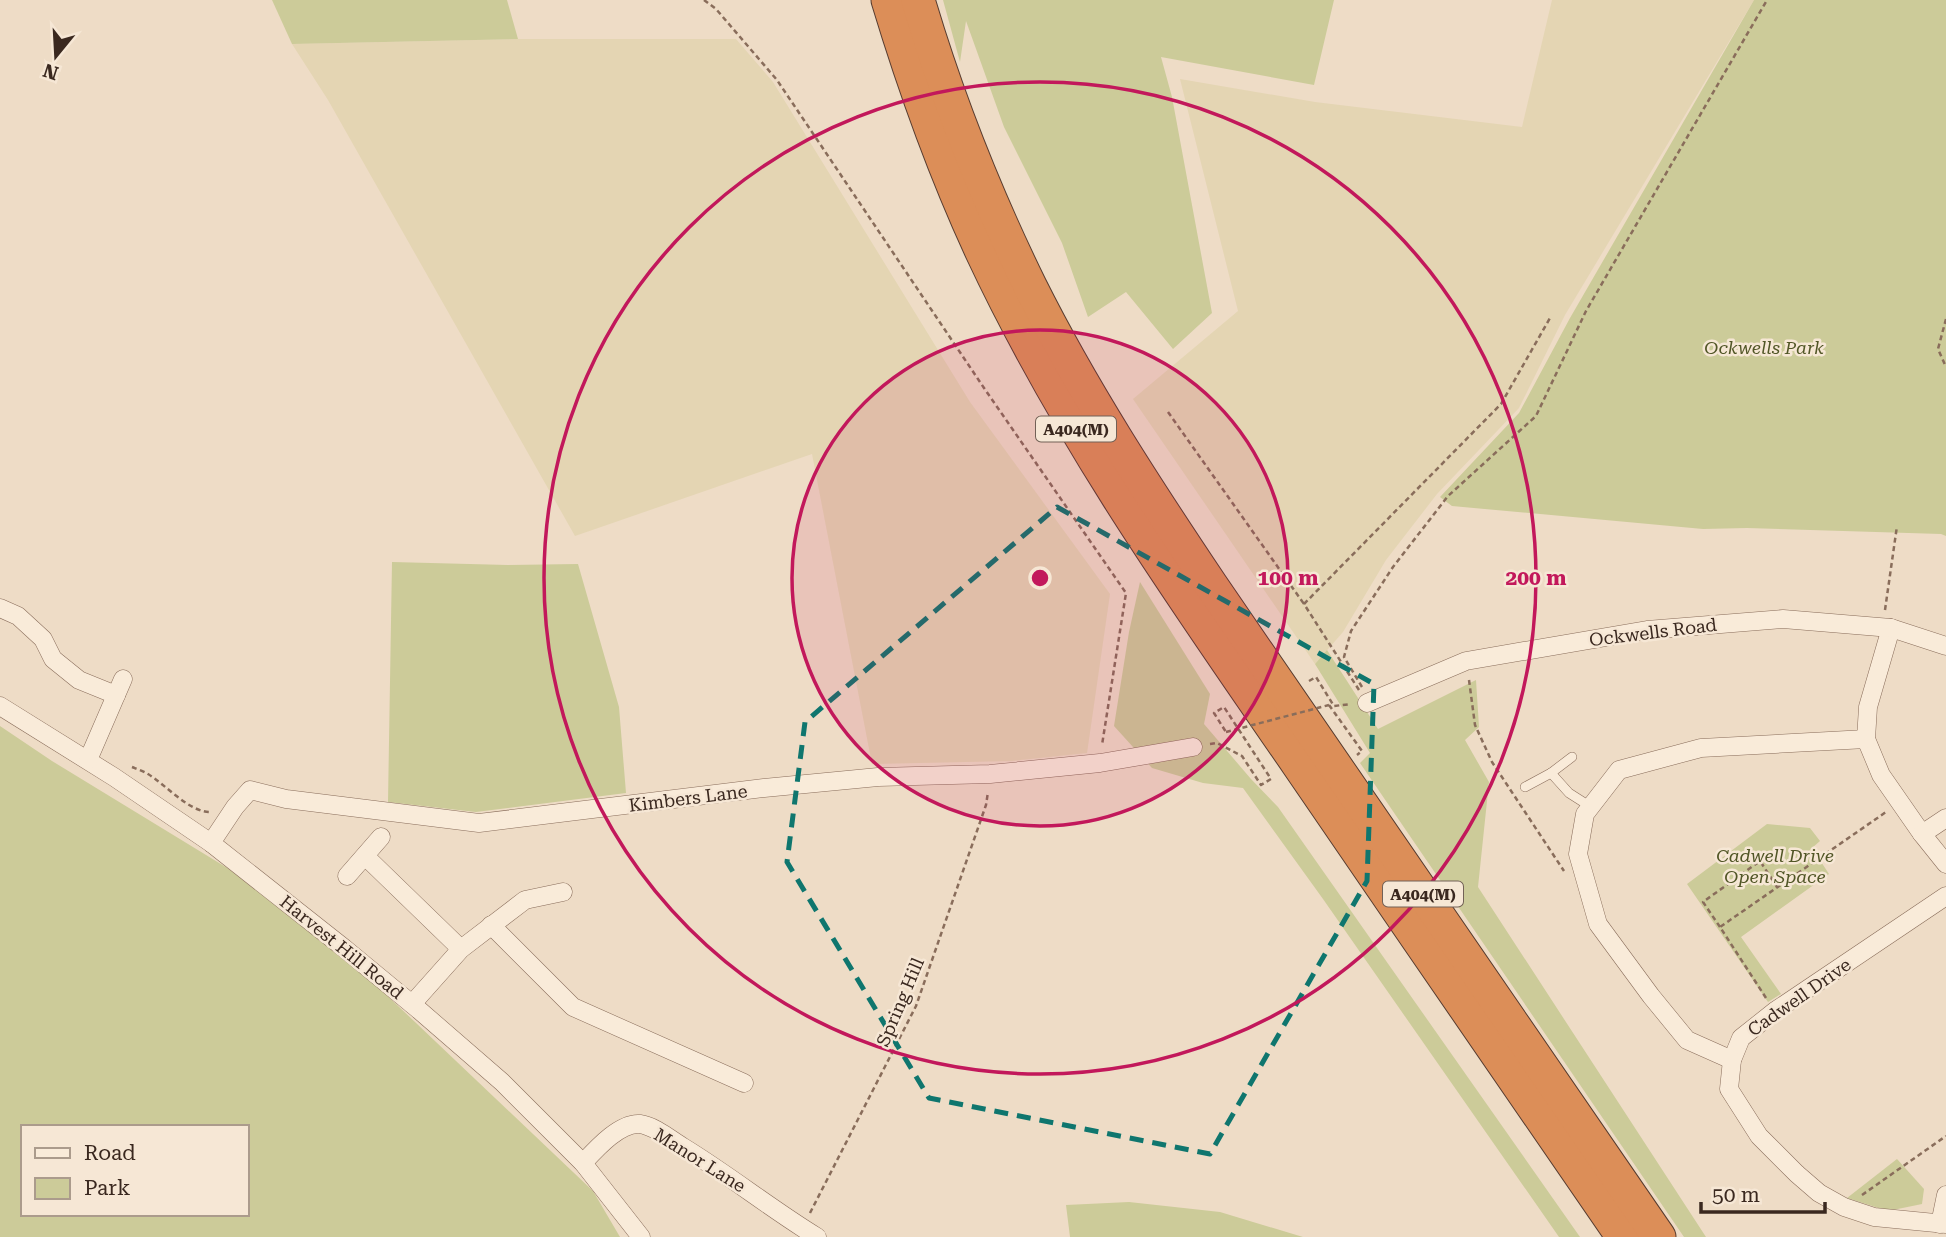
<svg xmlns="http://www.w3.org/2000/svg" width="1946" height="1237" font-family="'Roboto Serif',serif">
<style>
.farmland{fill:#e4d5b3}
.green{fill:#cccb99;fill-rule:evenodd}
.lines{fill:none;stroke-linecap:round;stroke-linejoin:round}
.lane-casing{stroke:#896d5b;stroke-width:10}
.street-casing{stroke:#896d5b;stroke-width:19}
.highway-casing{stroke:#573c30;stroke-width:35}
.path{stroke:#896d5b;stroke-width:2.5;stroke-dasharray:5 3.5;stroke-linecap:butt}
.lane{stroke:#f9ebd9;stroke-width:9}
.street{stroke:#f9ebd9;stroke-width:18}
.highway{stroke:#dc8e58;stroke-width:33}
.path-bridge{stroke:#896d5b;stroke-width:2.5;stroke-dasharray:5 3.5;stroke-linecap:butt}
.marked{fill:none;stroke:#0f766e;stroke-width:5;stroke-dasharray:14 9;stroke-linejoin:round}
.ring{fill:none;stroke:#c2185b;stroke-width:3.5}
.labels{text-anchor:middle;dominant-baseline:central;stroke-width:5;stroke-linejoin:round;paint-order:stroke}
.shield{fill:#f6e7d5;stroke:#726156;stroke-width:2}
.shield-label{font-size:16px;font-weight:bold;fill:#3a281f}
.park-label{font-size:18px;font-style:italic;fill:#515626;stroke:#f6e7d5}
.street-label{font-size:18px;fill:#3a281f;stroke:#f6e7d5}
.centre{fill:#c2185b;stroke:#f6e7d5;stroke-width:3.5}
.ring-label{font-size:21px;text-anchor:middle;font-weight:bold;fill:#c2185b;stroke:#f6e7d5;stroke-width:5;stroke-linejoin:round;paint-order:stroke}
</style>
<rect width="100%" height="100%" fill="#eedcc6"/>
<g class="farmland">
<path d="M1552 0H1754L1565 315 1519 408 1437 494 1386 560 1343 632 1315 664 1133 399 1238 311 1180 79 1315 102 1522 127Z"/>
<path d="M518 39H736L773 82 970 402 1110 594 1087 753 1012 761 872 764 812 454 575 536 328 100 292 44Z"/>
</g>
<g class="green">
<path d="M272 0H507L518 39 292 44Z"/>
<path d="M943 0H1334L1314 85 1161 57 1172 97 1212 313 1173 349 1126 292 1088 317 1062 243 1004 127 966 21 960 62Z"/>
<path d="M1754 0H1946V536L1941 534 1747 528 1703 529 1452 506 1440 497 1519 413 1570 318Z"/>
<path d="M392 562 508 565 578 564 619 707 626 793 476 812 388 802Z"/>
<path d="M1140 582 1210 694 1204 724 1251 779 1278 807 1580 1237H1559L1323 899 1243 788 1203 783 1152 768 1114 726 1129 632Z"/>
<path d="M1327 650 1378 729 1476 680 1479 727 1465 740 1489 782 1478 887 1706 1237H1684L1360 763 1370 753 1315 664Z"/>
<path d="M0 726 52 761 229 869 376 985 593 1191 620 1237H0ZM23 1127H247V1214H23Z"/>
<path d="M1767 824 1810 828 1820 841 1812 848 1829 874 1741 937 1781 994 1768 1002 1687 884Z"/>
<path d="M1897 1159 1924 1189 1922 1204 1888 1211 1847 1198Z"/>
<path d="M1129 1202 1220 1212 1303 1237H1070L1066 1205Z"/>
</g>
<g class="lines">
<defs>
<g id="lane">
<path d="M1551 773 1569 793 1591 807"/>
<path d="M1525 787 1551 773 1572 757"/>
</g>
<g id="street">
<path d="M0 608 18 616 43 639 53 659 79 680 116 695"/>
<path d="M1891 628 1868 707 1866 739 1881 775 1922 834 1946 864"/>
<path d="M1367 703 1466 661 1647 630 1783 619 1891 628 1946 646"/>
<path d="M0 706 114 777 211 843 344 948 419 1010 502 1082 583 1163 641 1237"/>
<path d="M88 760 123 679"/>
<path d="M1922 834 1946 818"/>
<path d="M211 843 235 807 250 790 286 799 479 823 764 788 878 777 990 774 1100 763 1193 747"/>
<path d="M365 856 461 949"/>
<path d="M347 876 381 837"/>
<path d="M1946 896 1775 1011 1741 1038 1732 1060 1729 1089 1759 1136 1797 1174 1819 1193 1844 1207 1874 1217 1946 1224"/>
<path d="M491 925 573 1007 744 1083"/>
<path d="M412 1004 461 949 525 900 563 892"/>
<path d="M1732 1060 1687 1040 1651 996 1598 924 1578 854 1585 814 1619 770 1701 748 1866 739"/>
<path d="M583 1163C596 1149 620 1122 640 1124 655 1126 670 1139 683 1147 729 1175 771 1209 817 1237"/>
<path d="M1940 1224 1946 1195"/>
</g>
<g id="highway">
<path d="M888 0C914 86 944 170 982 252 1067 434 1184 599 1298 764 1406 922 1514 1079 1623 1237"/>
<path d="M918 0C947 98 985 194 1030 286 1082 390 1146 488 1211 585L1659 1237"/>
</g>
</defs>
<use href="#lane" class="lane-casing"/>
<use href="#street" class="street-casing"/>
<use href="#highway" class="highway-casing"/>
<g class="path">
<path d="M704 0 716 9 777 80 984 388 1126 593 1102 745"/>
<path d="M1946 319 1938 349 1946 367"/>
<path d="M1168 412 1304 604"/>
<path d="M1885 610 1897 526"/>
<path d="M1469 680 1475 725 1492 762 1564 871"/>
<path d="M1309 681 1316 677 1334 706 1351 704"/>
<path d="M1362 687 1344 657 1351 631 1393 567 1448 496 1536 416 1586 311 1767 0"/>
<path d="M1359 690 1304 604 1501 404 1550 318"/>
<path d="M1329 705 1362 751 1357 755"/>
<path d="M1210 744 1217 743 1242 756 1261 785 1271 779 1224 707 1214 713 1226 732"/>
<path d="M132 767C137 769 143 771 148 774 166 785 189 812 210 812"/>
<path d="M1720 927 1703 902 1760 861 1777 887"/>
<path d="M1766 998 1720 927 1886 812"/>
<path d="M1862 1195 1946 1136"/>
<path d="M810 1213 916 1006 986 805 988 792"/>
</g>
<use href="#lane" class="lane"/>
<use href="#street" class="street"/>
<use href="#highway" class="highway"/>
<path class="path-bridge" d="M1226 732 1329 705"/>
</g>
<path class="marked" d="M1057 507 1374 684 1367 881 1210 1154 929 1098 787 862 805 722Z"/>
<circle cx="1040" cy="578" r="248" fill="#c2185b" fill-opacity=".12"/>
<g class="ring">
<circle cx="1040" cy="578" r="248"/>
<circle cx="1040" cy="578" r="496"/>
</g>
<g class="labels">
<g class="shield">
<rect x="1036" y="416.5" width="80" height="25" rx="5"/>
<rect x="1383" y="881.5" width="80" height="25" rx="5"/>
</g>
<g class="shield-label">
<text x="1076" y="429">A404(M)</text>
<text x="1423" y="894">A404(M)</text>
</g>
<g class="park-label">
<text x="1764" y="347">Ockwells Park</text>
<text x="1775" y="855">Cadwell Drive<tspan x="1775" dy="21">Open Space</tspan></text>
</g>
<g class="street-label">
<text transform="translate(1653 632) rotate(-7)">Ockwells Road</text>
<text transform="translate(688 798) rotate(-7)">Kimbers Lane</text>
<text transform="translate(342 947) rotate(39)">Harvest Hill Road</text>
<text transform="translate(1799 997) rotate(-35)">Cadwell Drive</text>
<text transform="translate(900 1002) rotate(-67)">Spring Hill</text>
<text transform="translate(700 1160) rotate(32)">Manor Lane</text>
</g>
</g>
<circle cx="1040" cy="578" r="10" class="centre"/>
<g class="ring-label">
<text x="1288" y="585">100 m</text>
<text x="1536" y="585">200 m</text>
</g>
<rect x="21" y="1125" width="228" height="91" fill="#f6e7d5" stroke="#ab9b8c" stroke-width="2"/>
<rect x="35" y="1148" width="35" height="10" fill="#f9ebd9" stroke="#ab9b8c" stroke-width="2"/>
<text x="84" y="1160" font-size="21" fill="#3a281f">Road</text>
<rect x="35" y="1178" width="35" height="21" fill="#cccb99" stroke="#ab9b8c" stroke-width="2"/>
<text x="84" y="1195" font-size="21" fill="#3a281f">Park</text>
<g transform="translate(56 56) rotate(198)" stroke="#f6e7d5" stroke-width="5" paint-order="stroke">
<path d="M0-5L12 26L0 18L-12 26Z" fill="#3a281f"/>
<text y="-10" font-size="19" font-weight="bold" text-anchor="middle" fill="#3a281f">N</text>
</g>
<path d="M1701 1202v10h124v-10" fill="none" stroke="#3a281f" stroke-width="3.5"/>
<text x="1712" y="1202" font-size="21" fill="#3a281f" stroke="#f6e7d5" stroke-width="5" paint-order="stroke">50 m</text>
</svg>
